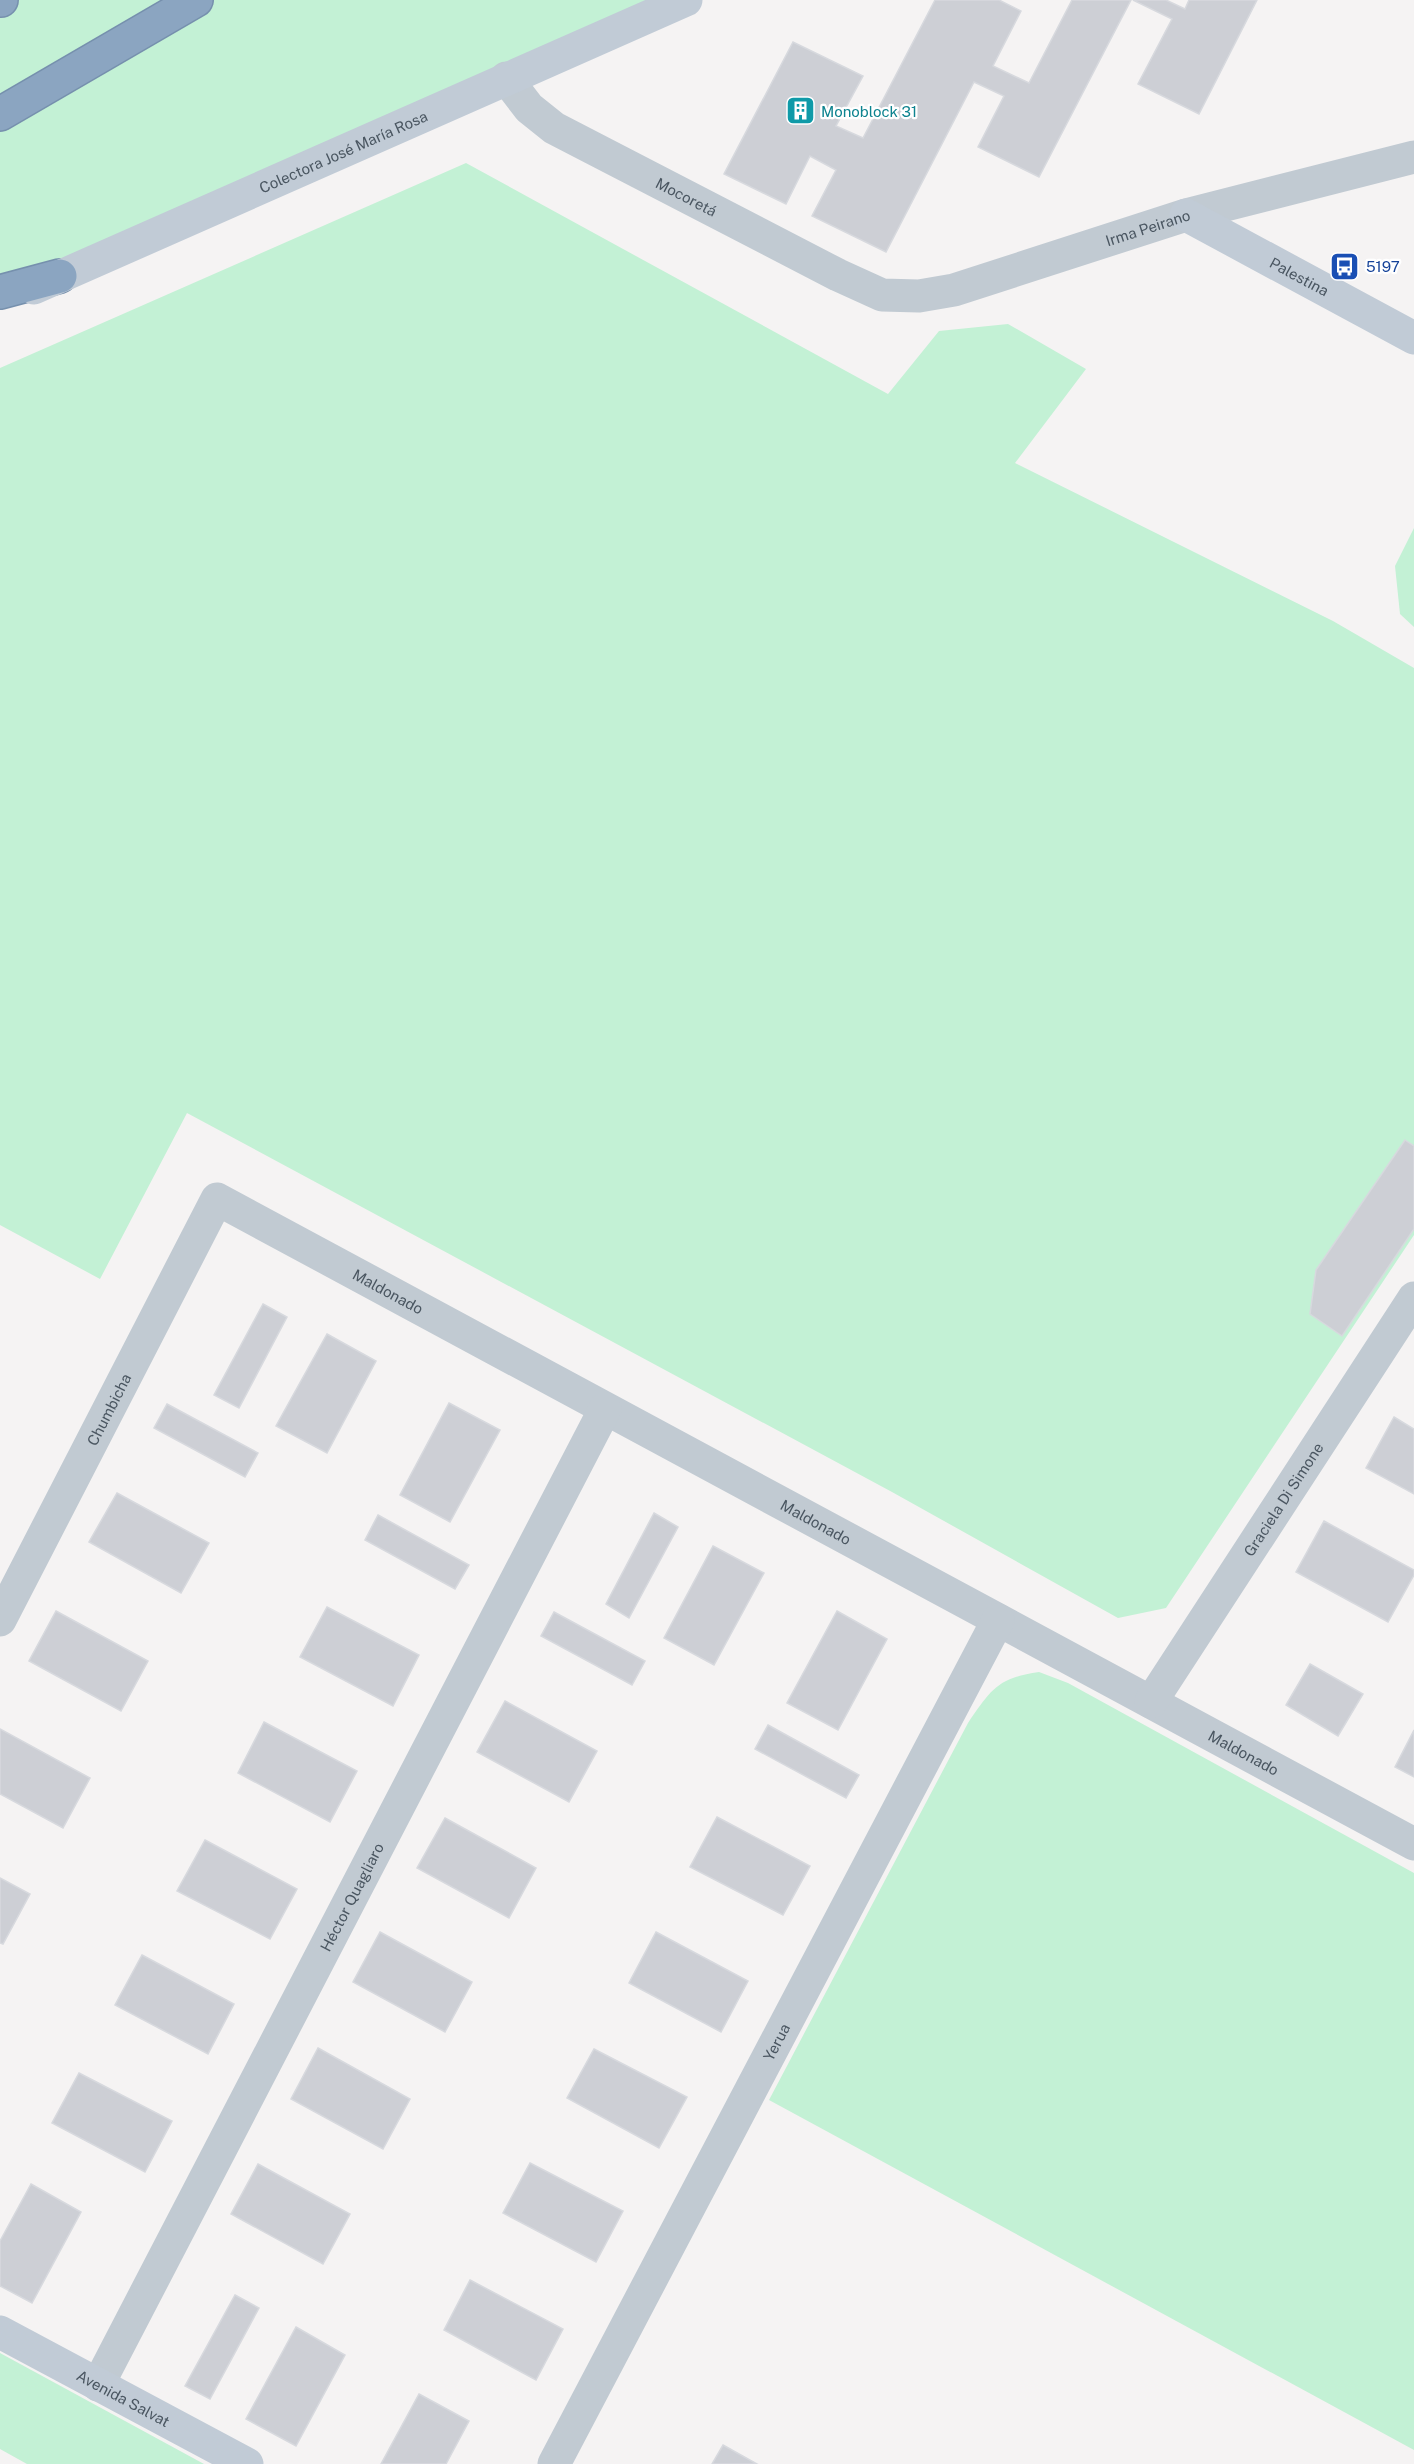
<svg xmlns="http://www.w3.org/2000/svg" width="1414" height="2464" font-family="'Public Sans',sans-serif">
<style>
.green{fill:#c3f1d5}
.building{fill:#cdcfd5;stroke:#d7d9de;stroke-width:1.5}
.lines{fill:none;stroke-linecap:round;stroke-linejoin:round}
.highway-casing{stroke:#7690ad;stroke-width:36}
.street{stroke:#c1cad2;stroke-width:33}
.secondary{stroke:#c1cbd6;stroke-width:33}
.highway{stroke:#8ba5c1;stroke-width:33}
.labels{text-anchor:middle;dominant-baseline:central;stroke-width:4.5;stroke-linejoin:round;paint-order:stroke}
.culture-label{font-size:15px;fill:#0d838f;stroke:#fff;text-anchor:start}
.street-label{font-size:15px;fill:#4a5661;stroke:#fff}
.transit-label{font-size:15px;fill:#164399;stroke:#fff;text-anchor:start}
</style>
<rect width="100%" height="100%" fill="#f5f3f3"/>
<g class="green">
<path d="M0 0H686L0 304Z"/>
<path d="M466 163 888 394 939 331 1008 324 1086 369 1015 463 1333 621 1414 668V1235L1166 1608 1118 1618 892 1492 187 1113 100 1279 0 1225V368Z"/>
<path d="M1414 528V627L1400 614 1395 566Z"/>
<path d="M1039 1672 1068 1683 1414 1873V2450L769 2100 968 1723C991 1690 997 1678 1039 1672Z"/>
<path d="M0 2353 204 2464H27L0 2449Z"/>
</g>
<g class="building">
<path d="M935 0H999L1021 11 993 66 1029 83 1072 0H1131L1039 177 978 147 1004 96 974 82 886 252 812 216 836 170 810 156 786 204 724 174 793 42 863 76 836 126 863 138Z"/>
<path d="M1133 0H1166L1185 9 1189 0H1257L1199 114 1138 84 1172 19Z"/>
<path d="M1405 1140 1414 1146V1229L1342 1336 1310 1314 1316 1270Z"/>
<path d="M263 1304 287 1317 239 1408 214 1395Z"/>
<path d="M327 1334 376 1361 327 1453 276 1426Z"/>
<path d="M449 1403 500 1430 450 1522 400 1495Z"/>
<path d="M167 1404 258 1453 245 1477 154 1428Z"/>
<path d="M1394 1417 1414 1429V1494L1366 1468Z"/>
<path d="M117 1493 209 1543 181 1593 89 1542Z"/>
<path d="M654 1513 678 1527 629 1618 606 1604Z"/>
<path d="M378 1515 469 1565 455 1589 365 1540Z"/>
<path d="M1324 1521 1414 1570V1575L1388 1622 1296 1572Z"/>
<path d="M713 1546 764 1573 714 1665 664 1638Z"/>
<path d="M327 1607 419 1655 393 1706 300 1657Z"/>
<path d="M56 1611 148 1661 121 1711 29 1661Z"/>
<path d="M837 1611 887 1639 838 1730 787 1703Z"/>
<path d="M554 1612 645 1661 632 1685 541 1636Z"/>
<path d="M1310 1664 1363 1694 1338 1736 1286 1705Z"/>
<path d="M505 1701 597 1751 569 1802 477 1752Z"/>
<path d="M264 1722 357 1771 330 1822 238 1773Z"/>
<path d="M768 1725 859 1775 846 1798 755 1749Z"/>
<path d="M0 1729 90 1778 63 1828 0 1794Z"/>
<path d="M1414 1730V1777L1395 1767Z"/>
<path d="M717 1817 810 1866 783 1915 690 1867Z"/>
<path d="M445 1818 536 1868 509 1918 417 1868Z"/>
<path d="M205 1840 297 1889 270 1939 177 1891Z"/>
<path d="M0 1878 30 1894 3 1944 0 1943Z"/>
<path d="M380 1932 472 1982 445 2032 353 1982Z"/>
<path d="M656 1932 748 1981 721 2032 629 1983Z"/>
<path d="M142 1955 234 2004 208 2054 115 2005Z"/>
<path d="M318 2048 410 2099 383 2149 291 2099Z"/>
<path d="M594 2049 687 2097 659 2148 567 2098Z"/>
<path d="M79 2073 172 2121 145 2172 52 2123Z"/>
<path d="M530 2163 623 2211 596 2262 503 2213Z"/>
<path d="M258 2164 350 2214 323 2264 231 2214Z"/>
<path d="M31 2184 81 2212 32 2303 0 2286V2241Z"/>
<path d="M470 2280 563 2329 536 2380 444 2330Z"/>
<path d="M235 2295 259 2308 210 2399 185 2386Z"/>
<path d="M296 2327 345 2355 296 2446 246 2419Z"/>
<path d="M419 2394 469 2421 446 2464H381Z"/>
<path d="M723 2445 757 2464H712Z"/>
</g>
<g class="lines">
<defs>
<g id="highway">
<path d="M0 0H1"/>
<path d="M0 114 196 0"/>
<path d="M0 292 60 276"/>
</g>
</defs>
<use href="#highway" class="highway-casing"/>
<g class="street">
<path id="s1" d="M506 78 529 108 554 128 838 275 882 295 919 296 954 290 1186 215 1414 157"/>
<path id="s2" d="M0 1620 217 1199 1414 1844"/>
<path id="s3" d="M1151 1702 1414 1298"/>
<path id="s4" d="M98 2385 605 1409"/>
<path id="s5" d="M554 2464 998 1620"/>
</g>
<g class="secondary">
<path id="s6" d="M1186 215 1414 338"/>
<path id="s7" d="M34 288 686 0"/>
<path id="s8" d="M0 2332 247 2464"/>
</g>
<use href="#highway" class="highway"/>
</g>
<defs>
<symbol id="building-square" viewBox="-11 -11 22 22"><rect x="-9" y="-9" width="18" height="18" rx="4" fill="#0f9aa8" stroke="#fff"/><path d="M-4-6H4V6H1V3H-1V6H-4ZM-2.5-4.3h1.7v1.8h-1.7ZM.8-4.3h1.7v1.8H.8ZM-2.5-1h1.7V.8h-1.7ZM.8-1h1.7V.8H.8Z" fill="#fff"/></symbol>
<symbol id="bus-square" viewBox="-11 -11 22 22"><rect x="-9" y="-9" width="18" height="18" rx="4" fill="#1a4fb4" stroke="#fff"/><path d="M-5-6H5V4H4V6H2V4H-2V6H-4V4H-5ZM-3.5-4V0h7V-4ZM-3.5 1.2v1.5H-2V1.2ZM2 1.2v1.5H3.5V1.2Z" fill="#fff"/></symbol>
</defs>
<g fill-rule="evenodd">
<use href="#building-square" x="784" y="94" width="33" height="33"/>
<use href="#bus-square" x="1328" y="250" width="33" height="33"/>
</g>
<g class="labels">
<g class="culture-label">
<text x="821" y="111">Monoblock 31</text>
</g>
<g class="street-label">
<text stroke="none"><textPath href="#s7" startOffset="338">Colectora José María Rosa</textPath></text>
<text stroke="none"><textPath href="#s1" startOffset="219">Mocoretá</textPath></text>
<text stroke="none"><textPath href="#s1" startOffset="714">Irma Peirano</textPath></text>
<text stroke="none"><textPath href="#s6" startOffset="129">Palestina</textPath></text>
<text stroke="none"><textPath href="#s2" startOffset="668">Maldonado</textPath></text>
<text stroke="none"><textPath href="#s2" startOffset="237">Chumbicha</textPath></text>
<text stroke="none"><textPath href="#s3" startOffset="242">Graciela Di Simone</textPath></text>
<text stroke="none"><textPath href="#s2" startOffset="1154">Maldonado</textPath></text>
<text stroke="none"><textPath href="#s2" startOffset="1640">Maldonado</textPath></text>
<text stroke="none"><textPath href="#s4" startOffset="550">Héctor Quagliaro</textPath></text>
<text stroke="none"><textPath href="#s5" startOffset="477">Yerua</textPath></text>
<text stroke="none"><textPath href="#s8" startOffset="140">Avenida Salvat</textPath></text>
</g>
<g class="transit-label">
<text x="1366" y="266">5197</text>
</g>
</g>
</svg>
